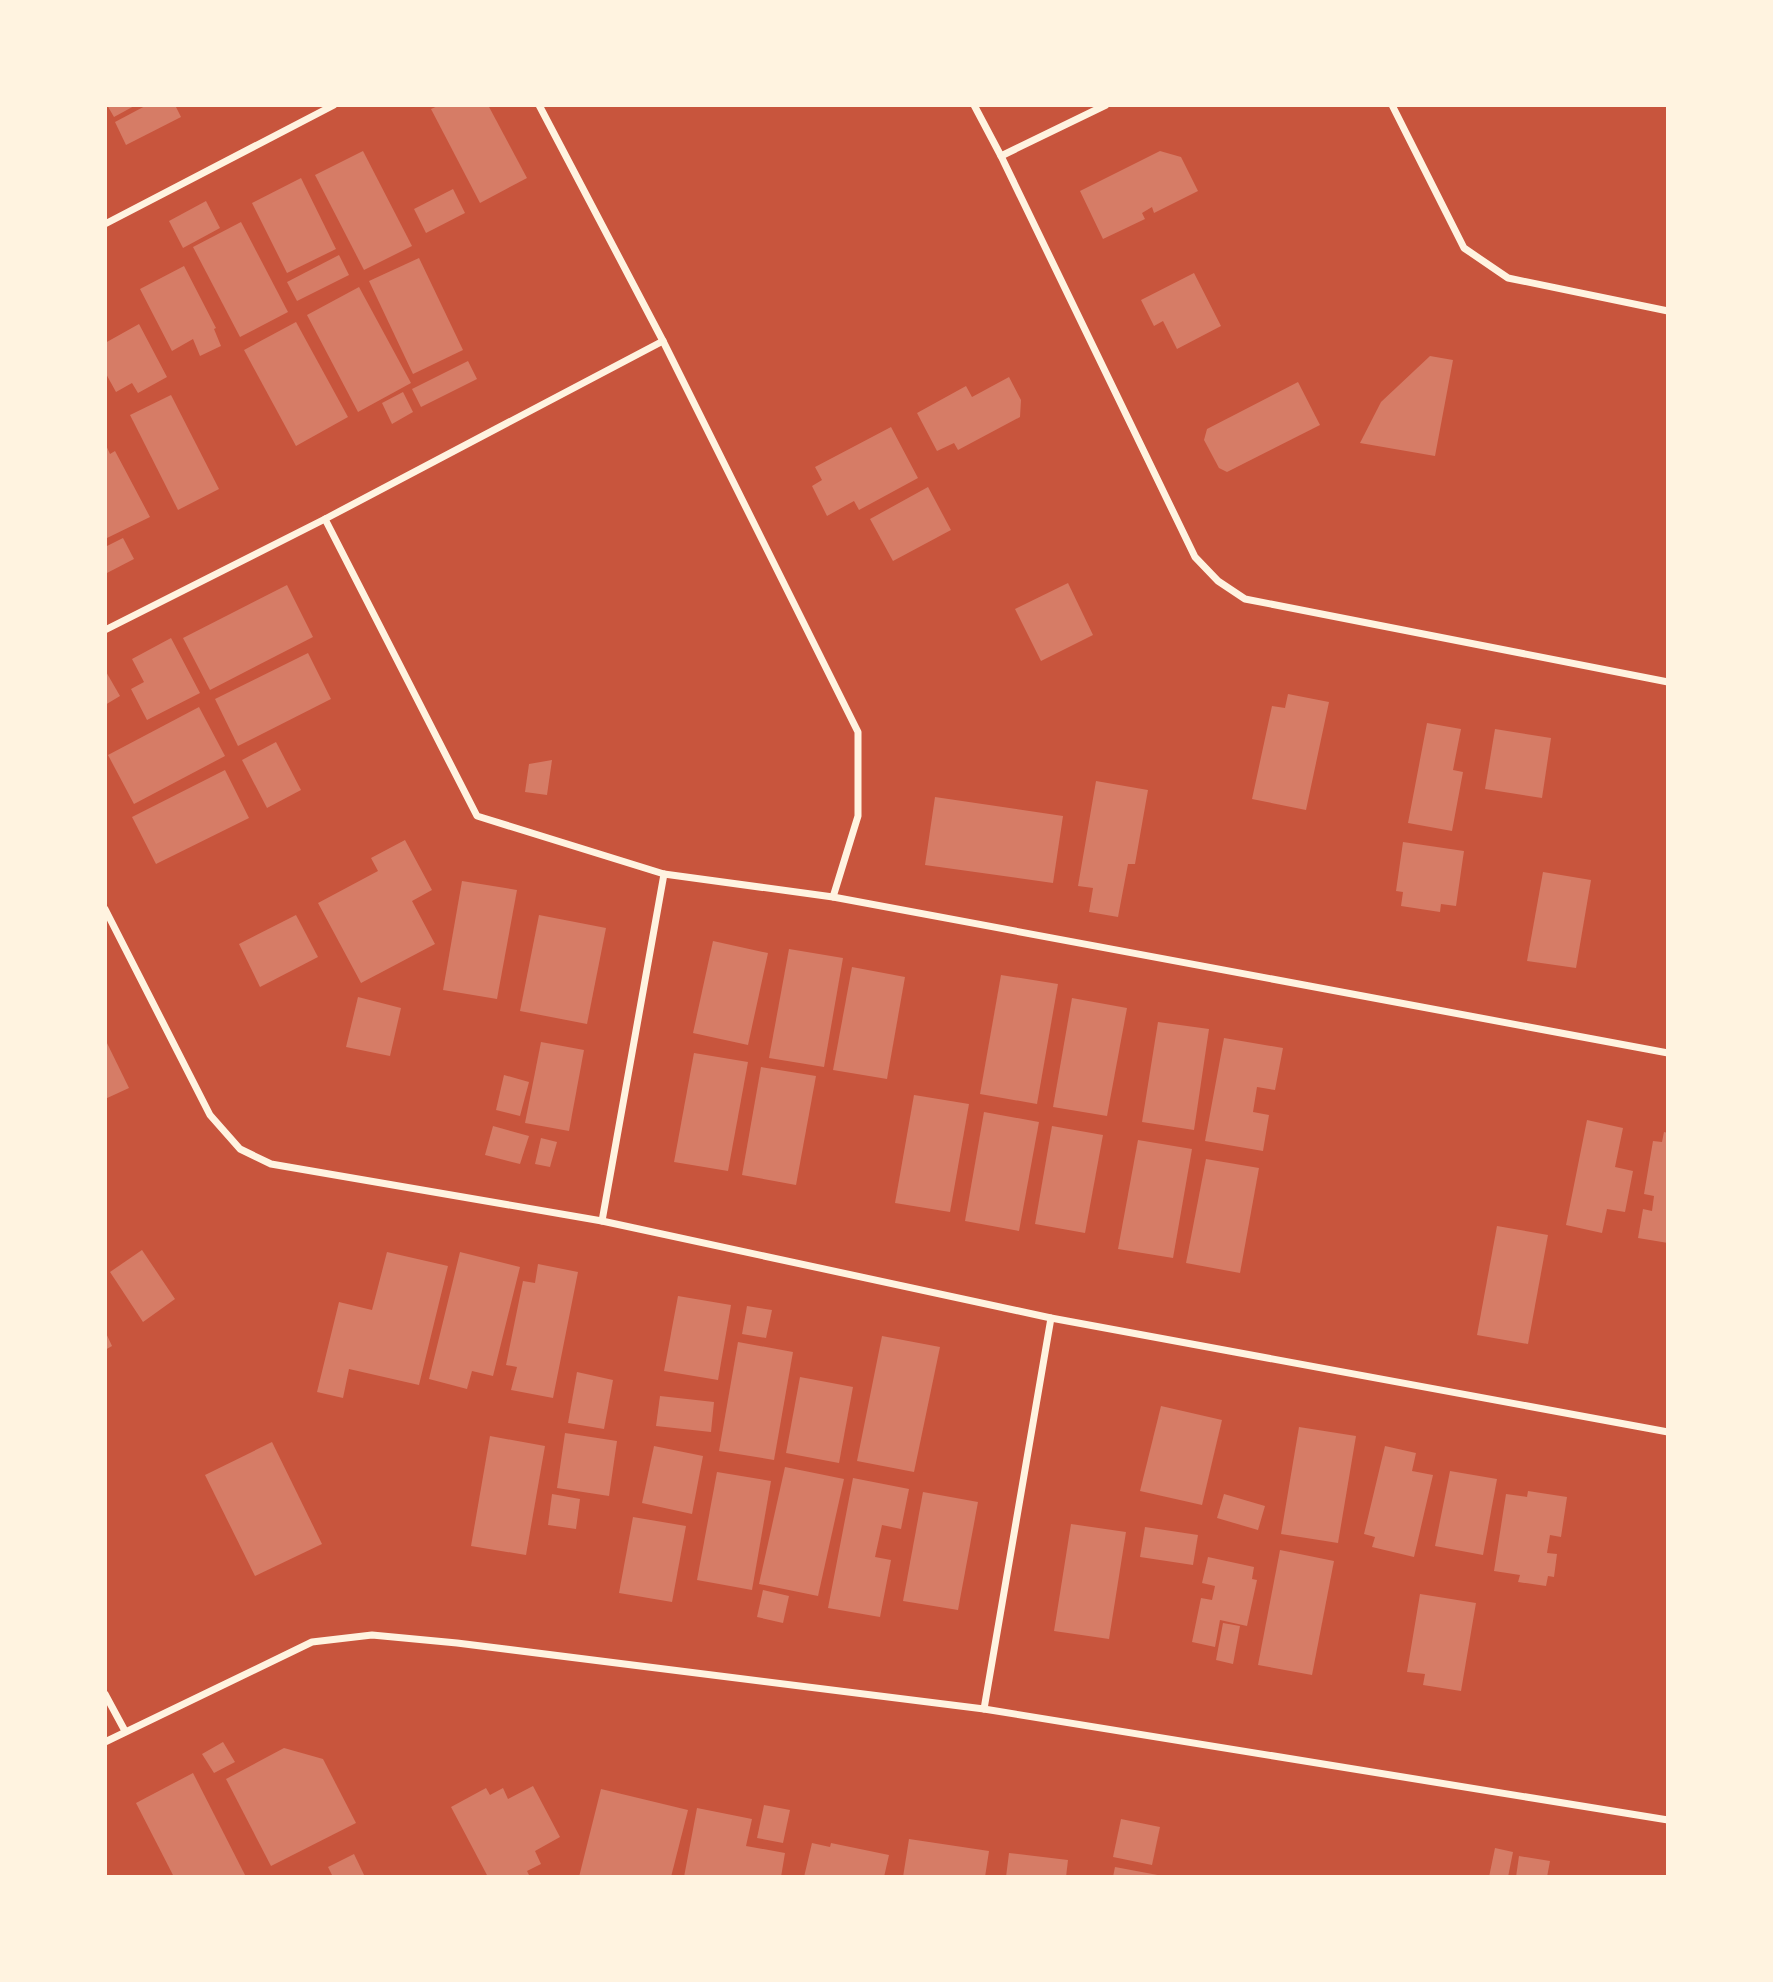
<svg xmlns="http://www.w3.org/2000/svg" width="1773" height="1982" font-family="Lato,sans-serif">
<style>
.building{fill:#d67c66}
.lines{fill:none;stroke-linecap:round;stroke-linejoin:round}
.minor{stroke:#fff3e0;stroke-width:7}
</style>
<rect width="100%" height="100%" fill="#c8553d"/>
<g class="building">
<path d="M107 105H136L114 117Z"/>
<path d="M147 105H175L181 117 126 145 115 122Z"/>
<path d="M440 105H488L527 178 480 203 431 109Z"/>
<path d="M363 151 412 246 364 270 315 175Z"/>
<path d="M1160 151 1181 157 1198 191 1154 213 1152 207 1142 213 1145 219 1103 239 1080 191Z"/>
<path d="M301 178 336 249 287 273 252 203Z"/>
<path d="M453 189 465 213 426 233 414 209Z"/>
<path d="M206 201 220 228 183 248 169 221Z"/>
<path d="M241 222 288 312 240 337 193 247Z"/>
<path d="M339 255 349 275 297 301 287 282Z"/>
<path d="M419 258 463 350 413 374 369 281Z"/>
<path d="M184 266 216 328 214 329 221 346 200 356 193 339 172 351 140 289Z"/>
<path d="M1194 273 1221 326 1177 349 1163 321 1154 326 1141 300Z"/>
<path d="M359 287 411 383 358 412 307 315Z"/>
<path d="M296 322 348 417 296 446 244 350Z"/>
<path d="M139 324 167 377 138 393 132 383 116 392 105 372V343Z"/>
<path d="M1430 356 1453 360 1435 456 1360 443 1381 402Z"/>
<path d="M468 361 477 379 421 407 412 389Z"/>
<path d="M1009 377 1021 400 1020 417 958 450 954 443 937 451 917 413 966 386 972 397Z"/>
<path d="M1298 382 1320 425 1227 472 1219 468 1204 440 1207 429Z"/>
<path d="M403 392 413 412 392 424 382 403Z"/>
<path d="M171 395 219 489 178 510 130 415Z"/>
<path d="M891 427 918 478 859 510 854 501 827 516 812 486 822 480 815 467Z"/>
<path d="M105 443 110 454 115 451 150 517 105 539Z"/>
<path d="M928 487 951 530 893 561 870 519Z"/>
<path d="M123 538 134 559 105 574V547Z"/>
<path d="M1068 583 1093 635 1041 661 1015 609Z"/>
<path d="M287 585 313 637 210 690 183 638Z"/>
<path d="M171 638 200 693 147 720 131 689 144 682 132 659Z"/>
<path d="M308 653 331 699 238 746 215 699Z"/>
<path d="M105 670 120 696 105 705Z"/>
<path d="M1288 694 1329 702 1306 810 1252 799 1272 706 1285 708Z"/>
<path d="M199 707 225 756 134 804 108 755Z"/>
<path d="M1427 723 1461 729 1453 770 1463 772 1452 831 1408 823Z"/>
<path d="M1495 729 1551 738 1542 798 1485 789Z"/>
<path d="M276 742 301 790 267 808 242 760Z"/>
<path d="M552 760 547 795 525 792 529 764Z"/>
<path d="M225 770 249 818 156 864 132 817Z"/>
<path d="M1096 781 1148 790 1135 864H1128L1118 917 1089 912 1093 888 1078 886Z"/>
<path d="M935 797 1063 816 1053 883 925 865Z"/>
<path d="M405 840 432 890 412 901 435 944 361 983 318 903 378 871 371 858Z"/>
<path d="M1403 842 1464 851 1456 906 1441 904 1440 912 1401 906 1403 892 1396 891Z"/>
<path d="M1543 872 1591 880 1576 968 1527 961Z"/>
<path d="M462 881 517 890 497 999 443 990Z"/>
<path d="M296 915 318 957 260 987 239 944Z"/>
<path d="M539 915 606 928 587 1024 520 1011Z"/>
<path d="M713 941 768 953 748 1045 693 1033Z"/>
<path d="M789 949 843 958 824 1067 769 1058Z"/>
<path d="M852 967 905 977 887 1079 833 1070Z"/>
<path d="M1001 975 1058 984 1037 1104 980 1094Z"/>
<path d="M358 997 401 1008 390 1056 346 1047Z"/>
<path d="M1072 998 1127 1008 1107 1116 1053 1107Z"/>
<path d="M1158 1022 1209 1029 1194 1130 1142 1122Z"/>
<path d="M1224 1038 1283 1048 1275 1090 1257 1087 1253 1112 1269 1115 1263 1151 1205 1141Z"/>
<path d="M105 1039 129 1088 105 1099Z"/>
<path d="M541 1042 584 1050 569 1131 525 1123Z"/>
<path d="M694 1053 748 1062 728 1171 674 1162Z"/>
<path d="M761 1067 816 1076 796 1185 742 1175Z"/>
<path d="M504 1075 529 1082 520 1116 496 1110Z"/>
<path d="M914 1095 969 1104 950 1212 895 1203Z"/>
<path d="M984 1112 1039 1122 1019 1231 965 1221Z"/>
<path d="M1587 1120 1623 1128 1615 1167 1633 1171 1625 1212 1607 1209 1602 1233 1566 1225Z"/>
<path d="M493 1126 529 1136 520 1164 485 1155Z"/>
<path d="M1052 1126 1103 1135 1085 1233 1035 1224Z"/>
<path d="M1664 1132 1668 1133V1243L1638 1238 1643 1209 1652 1211 1654 1196 1644 1194 1653 1141 1662 1142Z"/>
<path d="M541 1138 557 1142 550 1167 535 1164Z"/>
<path d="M1138 1140 1192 1149 1173 1258 1118 1249Z"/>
<path d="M1206 1159 1259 1168 1240 1273 1186 1263Z"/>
<path d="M1497 1226 1548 1235 1528 1344 1477 1335Z"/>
<path d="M142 1250 175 1299 143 1322 110 1272Z"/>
<path d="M387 1252 448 1266 419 1385 349 1369 343 1398 317 1392 339 1302 372 1310Z"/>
<path d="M460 1252 520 1267 493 1376 472 1371 467 1389 429 1379Z"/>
<path d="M538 1264 578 1272 553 1398 511 1390 517 1367 506 1365 523 1281 535 1283Z"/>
<path d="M678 1296 731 1305 718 1380 664 1371Z"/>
<path d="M747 1306 772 1310 766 1338 742 1334Z"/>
<path d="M105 1331 112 1346 105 1350Z"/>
<path d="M882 1336 940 1347 914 1472 857 1461Z"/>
<path d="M738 1342 793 1352 774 1460 719 1451Z"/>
<path d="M577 1372 613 1380 604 1429 568 1423Z"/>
<path d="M800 1377 853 1387 839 1463 786 1453Z"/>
<path d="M660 1396 714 1402 711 1432 656 1426Z"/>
<path d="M1161 1406 1222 1420 1202 1505 1140 1491Z"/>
<path d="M1299 1427 1356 1436 1338 1543 1281 1534Z"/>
<path d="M565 1433 617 1441 609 1496 557 1488Z"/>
<path d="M490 1436 545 1446 526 1555 471 1546Z"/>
<path d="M272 1442 322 1544 255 1576 205 1475Z"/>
<path d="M654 1446 703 1456 692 1514 642 1503Z"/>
<path d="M1385 1446 1416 1453 1412 1471 1433 1475 1414 1557 1372 1547 1375 1537 1364 1534Z"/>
<path d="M785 1467 844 1479 818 1596 759 1584Z"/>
<path d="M1450 1471 1497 1479 1483 1555 1435 1546Z"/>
<path d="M717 1472 771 1481 752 1590 697 1580Z"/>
<path d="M853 1478 909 1489 901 1529 882 1525 875 1557 891 1560 880 1617 828 1608Z"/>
<path d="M1528 1491 1567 1497 1561 1537 1550 1535 1547 1553 1557 1554 1554 1577 1548 1576 1546 1586 1518 1582 1520 1575 1494 1571 1506 1494 1527 1497Z"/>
<path d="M923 1492 978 1502 958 1610 903 1601Z"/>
<path d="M552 1494 580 1499 576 1529 548 1525Z"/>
<path d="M1224 1494 1265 1506 1258 1530 1217 1518Z"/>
<path d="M633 1517 686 1526 672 1602 619 1593Z"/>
<path d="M1071 1524 1126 1532 1109 1639 1054 1631Z"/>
<path d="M1145 1527 1198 1535 1193 1565 1140 1557Z"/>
<path d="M1280 1550 1334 1561 1312 1675 1258 1665Z"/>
<path d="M1208 1557 1254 1567 1252 1579 1257 1580 1247 1626 1220 1620 1215 1647 1192 1642 1201 1598 1212 1600 1215 1586 1202 1583Z"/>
<path d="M763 1590 789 1596 783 1623 757 1617Z"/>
<path d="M1420 1594 1476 1603 1461 1691 1423 1685 1425 1674 1407 1672Z"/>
<path d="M1223 1623 1240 1626 1233 1664 1216 1660Z"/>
<path d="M223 1742 235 1762 214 1773 202 1754Z"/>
<path d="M284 1748 323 1759 356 1823 271 1866 226 1779Z"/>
<path d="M193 1773 245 1875 241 1877H174L136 1803Z"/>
<path d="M533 1786 560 1837 535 1851 541 1864 527 1871 530 1877H488L451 1807 486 1788 490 1795 503 1788 508 1799Z"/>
<path d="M601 1789 688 1810 671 1877H579Z"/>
<path d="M764 1805 790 1810 783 1843 757 1838Z"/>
<path d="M697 1808 752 1819 746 1846 785 1853 781 1877H684Z"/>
<path d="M1121 1819 1160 1827 1152 1865 1113 1857Z"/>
<path d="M909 1839 989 1851 985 1877H903Z"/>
<path d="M812 1843 830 1847 831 1843 889 1855 884 1877H804Z"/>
<path d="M1495 1848 1513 1852 1508 1877H1489Z"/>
<path d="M1009 1853 1068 1860 1066 1877H1006Z"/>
<path d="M354 1854 365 1877H333L328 1867Z"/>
<path d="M1519 1856 1550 1861 1547 1877H1516Z"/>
<path d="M1115 1867 1163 1876V1877H1113Z"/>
</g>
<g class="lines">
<g class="minor">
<path d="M539 105 663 341 858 732V816L833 897"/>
<path d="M974 105 1001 156 1195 557 1218 581 1245 599 1668 682"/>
<path d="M1392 105 1464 248 1508 278 1668 311"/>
<path d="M1001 156 1106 105"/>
<path d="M105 224 334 105"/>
<path d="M325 519 477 816 664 874 833 897 1668 1053"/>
<path d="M105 630 325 519 663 341"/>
<path d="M105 909 210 1115 240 1149 271 1164 602 1221 1051 1318 1668 1432"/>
<path d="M602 1221 664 874"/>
<path d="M105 1694 125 1731"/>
<path d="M984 1709 1051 1318"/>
<path d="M105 1742 312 1642 372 1635 457 1643 984 1709 1668 1820"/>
</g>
</g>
<rect width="1773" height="1982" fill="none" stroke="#fff3e0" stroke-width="214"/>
</svg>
